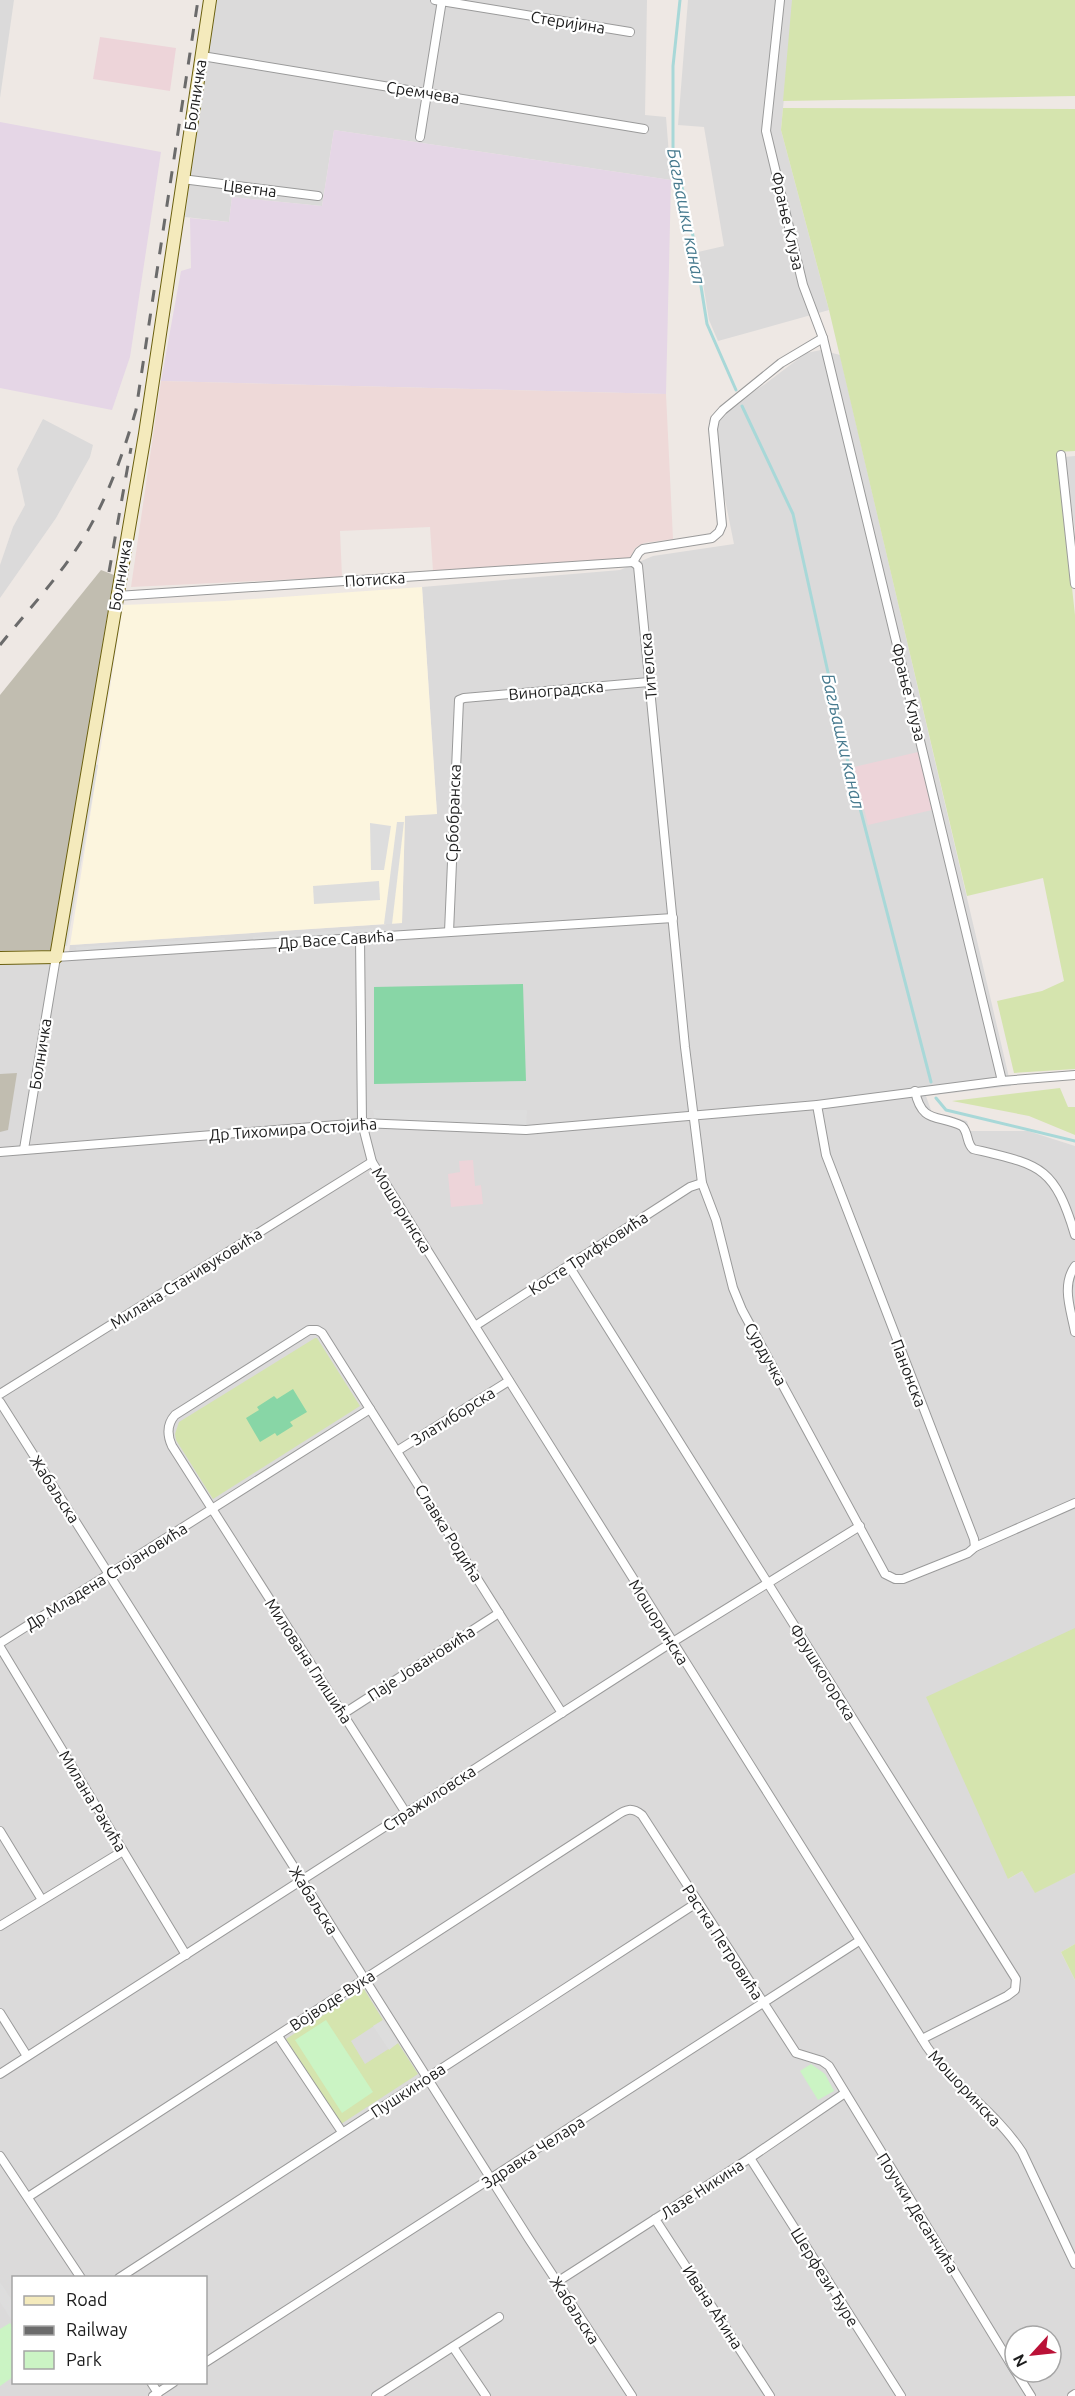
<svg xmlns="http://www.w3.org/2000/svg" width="1075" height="2396" font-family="Ubuntu,sans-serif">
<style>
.residential{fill:#dbdada;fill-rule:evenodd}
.commercial{fill:#edd4d9}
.industrial{fill:#e5d6e6}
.education{fill:#fcf5de}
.military{fill:#eed9d8}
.construction{fill:#c1bdb0}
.grass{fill:#d5e4ae}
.park{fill:#cbf4c4}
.pitch{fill:#88d6a6}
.parking{fill:#ddd}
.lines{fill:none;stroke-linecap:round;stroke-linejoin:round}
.stream{stroke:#a8d8d8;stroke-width:3}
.street-casing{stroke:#9a9a9a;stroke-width:10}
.secondary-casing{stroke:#6b600e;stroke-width:14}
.street{stroke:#fff;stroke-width:8}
.secondary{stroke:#f4eabc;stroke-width:12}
.rail{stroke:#6b6b6b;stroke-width:3;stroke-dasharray:12 12;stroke-linecap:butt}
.labels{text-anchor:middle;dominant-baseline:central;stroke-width:4.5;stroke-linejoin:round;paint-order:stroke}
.street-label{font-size:16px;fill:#1d1d1d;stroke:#fff}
.water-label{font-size:18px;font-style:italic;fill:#487b8f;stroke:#fff}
</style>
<rect width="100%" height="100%" fill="#eee8e4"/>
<g class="residential">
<path d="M0 0H14L0 98Z"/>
<path d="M214 0H647L645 115 666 117 671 180 334 130 322 206 232 197 229 222 185 217Z"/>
<path d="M688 0H793L781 130 829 310 718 341 709 320 698 252 724 246 704 127 678 125Z"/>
<path d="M821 350 840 355 1011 1086 926 1096 932 1113 947 1115 967 1121 970 1131H1028L1075 1146V1628L1008 1879 1022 1871 1035 1892 1075 1873V1944L1061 1952 1075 1980V2396H0V963L68 960 70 945 402 923 405 815 437 814 422 587 620 570 653 556 734 544 709 420 765 384 806 353ZM14 2278H206V2382H14ZM1015 2336H1051V2372H1015Z"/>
<path d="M43 419 93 445 90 457 56 518 0 598V565L13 527 25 505 17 469Z"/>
<path d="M1075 456V531L1064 457Z"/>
</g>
<g class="commercial">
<path d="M100 37 176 48 170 91 93 79Z"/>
<path d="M918 752 932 810 868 825 854 767Z"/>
<path d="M473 1160 475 1186 481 1185 483 1204 451 1207 448 1174 460 1172 459 1161Z"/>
</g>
<g class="industrial">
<path d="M0 122 161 152 130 357 112 410 0 388Z"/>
<path d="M334 130 671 180 666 394 161 381 181 271 191 268 190 218 229 222 232 197 322 206Z"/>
</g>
<path class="education" d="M422 587 437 814 405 816 402 923 70 945 123 605 224 601Z"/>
<path class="military" d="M161 381 666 394 673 539 644 543 635 548 630 558 433 571 430 527 340 531 342 577 131 587Z"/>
<g class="construction">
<path d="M101 570 114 575 52 950 0 951V695Z"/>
<path d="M17 1073 8 1130 0 1132V1074Z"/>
</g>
<g class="grass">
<path d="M792 0H1075V96L783 101Z"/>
<path d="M783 108 1075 109V451L1057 452 1075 615V1069L1014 1073 997 1001 1042 991 1064 981 1043 878 967 896 829 310 781 130Z"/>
<path d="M1060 1088 1068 1107H1075V1135L1029 1116 952 1101Z"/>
<path d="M315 1338H317L360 1406 213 1499 176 1440 175 1434 179 1422Z"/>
<path d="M1075 1628V1873L1035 1893 1022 1871 1008 1879 926 1697Z"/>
<path d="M1075 1944V1980L1061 1952Z"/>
<path d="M364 1989 383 2020 351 2041 365 2064 398 2043 418 2074 341 2124 286 2039Z"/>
</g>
<g class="park">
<path d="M326 2020 373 2092 342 2113 295 2040Z"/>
<path d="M811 2064 825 2074 834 2091 818 2100 800 2071Z"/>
<path d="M10 2323 13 2328V2377L0 2386V2329Z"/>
</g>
<g class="pitch">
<path d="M523 984 526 1081 374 1084V987Z"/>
<path d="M293 1389 307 1412 290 1422 293 1426 277 1436 275 1433 260 1442 246 1418 259 1410 257 1407 274 1396 277 1399Z"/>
</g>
<g class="parking">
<path d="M89 763 98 765 67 946 58 945Z"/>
<path d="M397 822H404L392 924H384Z"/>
<path d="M370 823 391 826 384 870H371Z"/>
<path d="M379 881 380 900 314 904 313 886Z"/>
<path d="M373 928 374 937 253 944V937Z"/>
<path d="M225 938V946L77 955 76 947Z"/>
<path d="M373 1110H527L526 1130 375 1123Z"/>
<path d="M383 2020 398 2043 389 2050 373 2026Z"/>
<path d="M0 2282 13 2302V2322L0 2302Z"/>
</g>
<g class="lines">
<g class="stream">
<path d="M680 0 673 66V148L692 230 707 324 736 390"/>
<path d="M742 406 793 514 846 754 931 1082"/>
<path d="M936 1098 946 1110 1075 1141"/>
</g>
<defs>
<g id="street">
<path d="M435 0 630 32"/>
<path d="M202 56 644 129"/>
<path d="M420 137 442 0"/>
<path d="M182 179 318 196"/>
<path d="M823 338 781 363 723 410 715 419 713 429 722 525 719 532 712 538 643 549 639 552 633 562 638 566 685 1047 702 1183 716 1220 733 1288 742 1310 885 1574 895 1579H903L968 1553 975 1547 1075 1503"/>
<path d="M1061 455 1075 584"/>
<path d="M117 596 633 562"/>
<path d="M449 932 459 700 464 698 649 682"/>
<path d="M360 938 362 1123 372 1162 927 2047C954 2086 996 2112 1022 2152L1075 2264"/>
<path d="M1002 1081 1075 1075"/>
<path d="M915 1091C922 1125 939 1114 962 1126 969 1133 966 1143 973 1149 1040 1165 1054 1165 1075 1235"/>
<path d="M817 1105 826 1155 974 1539 975 1547"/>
<path d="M24 1149 56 957 673 918"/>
<path d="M0 1152 362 1123 526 1130 817 1105 1002 1081 823 338 803 285 766 131 780 0"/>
<path d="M569 1266 1016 1979 1015 1990 1007 1996 922 2039"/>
<path d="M1075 1266C1061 1286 1071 1310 1075 1332"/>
<path d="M475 1326 690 1187 702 1183"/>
<path d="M0 1394 372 1162"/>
<path d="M0 1402 529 2239 632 2396"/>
<path d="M397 1451 509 1381"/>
<path d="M0 1643 370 1409"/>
<path d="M0 1647 186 1955"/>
<path d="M343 1714 499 1613"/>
<path d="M406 1813 172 1446C167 1435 167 1424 175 1415L309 1330H317L322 1333 562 1713"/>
<path d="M0 1831 42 1900"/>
<path d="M0 1926 123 1851"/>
<path d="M0 2013 27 2056"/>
<path d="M278 2036 342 2132"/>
<path d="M0 2074 663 1648 860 1526"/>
<path d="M0 2156 81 2278"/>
<path d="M750 2158 901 2396"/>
<path d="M28 2197 616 1816C626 1809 632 1807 642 1815L796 2053 822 2061 829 2066 1015 2371"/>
<path d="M655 2219 770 2396"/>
<path d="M119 2278 698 1902"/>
<path d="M557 2282 750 2158 845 2093"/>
<path d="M453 2347 486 2396"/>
<path d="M206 2362 859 1941"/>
<path d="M1016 2372 1031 2396"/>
<path d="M151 2382 158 2393"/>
<path d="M153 2396 174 2382"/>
<path d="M376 2396 499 2317"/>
<path d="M1072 2396 1075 2394"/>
</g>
<path id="secondary" d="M0 958 56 957 145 434 210 0"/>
</defs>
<use href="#street" class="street-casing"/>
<use href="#secondary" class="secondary-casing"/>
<use href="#street" class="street"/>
<use href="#secondary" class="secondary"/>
<g class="rail">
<path d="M109 572 131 448"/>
<path d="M0 645C28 610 61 575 84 537 108 497 123 454 136 410L198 0"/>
</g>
</g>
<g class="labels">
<g class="street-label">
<text transform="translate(568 22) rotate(9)">Стеријина</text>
<text transform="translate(423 92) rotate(9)">Сремчева</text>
<text transform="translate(195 95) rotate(-81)">Болничка</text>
<text transform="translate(250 188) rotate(7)">Цветна</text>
<text transform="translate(788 221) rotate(77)">Фрање Клуза</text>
<text transform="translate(120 575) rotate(-80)">Болничка</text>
<text transform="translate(375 579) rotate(-4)">Потиска</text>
<text transform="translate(648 666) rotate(-95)">Тителска</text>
<text transform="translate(556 690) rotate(-5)">Виноградска</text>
<text transform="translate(909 692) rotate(76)">Фрање Клуза</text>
<text transform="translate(453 813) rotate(-88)">Србобранска</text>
<text transform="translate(336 939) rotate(-4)">Др Васе Савића</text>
<text transform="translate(40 1054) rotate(-81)">Болничка</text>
<text transform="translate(293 1129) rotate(-4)">Др Тихомира Остојића</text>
<text transform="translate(402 1210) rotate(58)">Мошоринска</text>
<text transform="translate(588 1253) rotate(-33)">Косте Трифковића</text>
<text transform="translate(186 1278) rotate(-32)">Милана Станивуковића</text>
<text transform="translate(766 1354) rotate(61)">Сурдучка</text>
<text transform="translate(909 1373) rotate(69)">Панонска</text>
<text transform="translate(453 1416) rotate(-32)">Златиборска</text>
<text transform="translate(55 1489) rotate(57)">Жабаљска</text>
<text transform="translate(449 1533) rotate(58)">Славка Родића</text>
<text transform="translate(106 1576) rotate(-32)">Др Младена Стојановића</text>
<text transform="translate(659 1622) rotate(58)">Мошоринска</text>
<text transform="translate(309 1661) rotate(57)">Милована Глишића</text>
<text transform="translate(421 1663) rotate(-33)">Паје Јовановића</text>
<text transform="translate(823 1672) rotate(58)">Фрушкогорска</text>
<text transform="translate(429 1798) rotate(-33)">Стражиловска</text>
<text transform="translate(93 1801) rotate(59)">Милана Ракића</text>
<text transform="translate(314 1900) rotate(58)">Жабаљска</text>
<text transform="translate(723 1942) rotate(57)">Растка Петровића</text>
<text transform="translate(332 2000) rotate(-33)">Војводе Вука</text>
<text transform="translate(965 2088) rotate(47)">Мошоринска</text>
<text transform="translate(408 2090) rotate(-33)">Пушкинова</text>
<text transform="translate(533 2152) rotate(-33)">Здравка Челара</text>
<text transform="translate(702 2189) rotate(-33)">Лазе Никина</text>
<text transform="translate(918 2213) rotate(58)">Поучки Десанчића</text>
<text transform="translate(825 2277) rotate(58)">Шерфези Ђуре</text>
<text transform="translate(713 2307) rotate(57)">Ивана Аћина</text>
<text transform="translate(575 2310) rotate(57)">Жабаљска</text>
</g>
<g class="water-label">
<text transform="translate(687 216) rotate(79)">Багљашки канал</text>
<text transform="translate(844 741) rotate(77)">Багљашки канал</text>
</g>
</g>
<rect x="12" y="2276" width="195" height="108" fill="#ffffff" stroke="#a5a5a5" stroke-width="1.5"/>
<rect x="24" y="2296" width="30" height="9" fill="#f4eabc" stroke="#a5a5a5" stroke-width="1.5"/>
<text x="66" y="2306" font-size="18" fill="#1d1d1d">Road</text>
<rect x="24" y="2326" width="30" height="9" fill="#6b6b6b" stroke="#a5a5a5" stroke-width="1.5"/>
<text x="66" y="2336" font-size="18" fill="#1d1d1d">Railway</text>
<rect x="24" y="2351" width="30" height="18" fill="#cbf4c4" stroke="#a5a5a5" stroke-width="1.5"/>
<text x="66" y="2366" font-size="18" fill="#1d1d1d">Park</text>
<g transform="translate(1033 2354) rotate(243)"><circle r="28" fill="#ffffff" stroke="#a5a5a5" stroke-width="1.5"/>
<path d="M0-4.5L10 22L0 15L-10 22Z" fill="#ba1137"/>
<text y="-9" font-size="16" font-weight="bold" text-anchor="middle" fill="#1d1d1d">N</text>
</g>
</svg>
